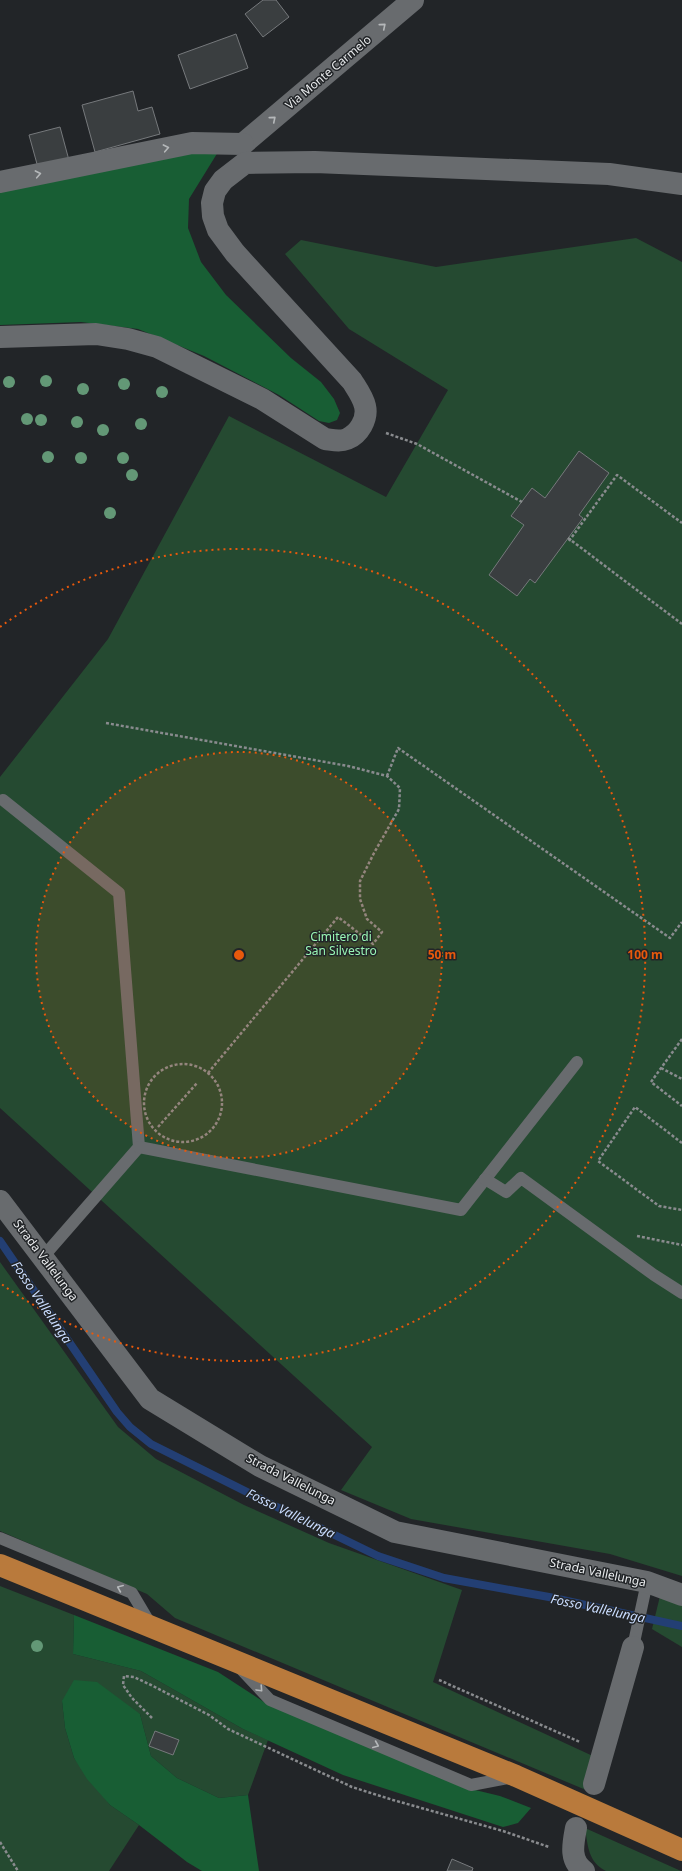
<svg xmlns="http://www.w3.org/2000/svg" width="682" height="1871" font-family="'Noto Sans',sans-serif">
<style>
.green{fill:#254a31}
.forest{fill:#185e34}
.lines{fill:none;stroke-linecap:round;stroke-linejoin:round}
.stream{stroke:#233f74;stroke-width:8}
.building{fill:#3a3e40;stroke:#76797c}
.path{stroke:#898b8e;stroke-width:2.5;stroke-dasharray:3 2;stroke-linecap:butt}
.service{stroke:#686b6e;stroke-width:12}
.minor{stroke:#686b6e;stroke-width:22}
.tertiary{stroke:#686b6e;stroke-width:22}
.trunk{stroke:#b97a3c;stroke-width:22}
.tree{fill:#639876}
.oneway{stroke:#b5b8ba}
.ring{fill:none;stroke:#e8590c;stroke-width:2;stroke-dasharray:2 4}
.labels{text-anchor:middle;dominant-baseline:central;stroke-width:3;stroke-linejoin:round;paint-order:stroke}
.street-label{font-size:12px;fill:#e9ebed;stroke:#222528}
.park-label{font-size:12px;fill:#99f6b5;stroke:#222528}
.water-label{font-size:13px;font-style:italic;fill:#caddff;stroke:#222528}
.centre{fill:#e8590c;stroke:#222528;stroke-width:2}
.ring-label{font-size:12px;text-anchor:middle;font-weight:bold;fill:#e8590c;stroke:#222528;stroke-width:3;stroke-linejoin:round;paint-order:stroke}
</style>
<rect width="100%" height="100%" fill="#222528"/>
<g class="green">
<path d="M636 238 682 262V1576L610 1554 411 1519 341 1490 372 1447 0 1108V777L108 639 229 416 386 497 448 390 349 329 285 254 301 240 436 267Z"/>
<path d="M0 1262 118 1427 156 1459 244 1505 329 1543 462 1590 433 1682 595 1757 586 1790 175 1618 147 1594 0 1531Z"/>
<path d="M0 1586 74 1615 73 1654 141 1671 243 1729 268 1740 248 1795 219 1798 177 1778 151 1756 140 1714 62 1701 65 1728 74 1758 110 1805 139 1825 109 1871H0Z"/>
<path d="M660 1596 682 1605V1647L652 1629Z"/>
<path d="M585 1828 681 1871H606C588 1862 588 1846 585 1828Z"/>
</g>
<g class="forest">
<path d="M190 149 218 152 189 199 188 228 201 262 226 295 291 358 321 382 334 399 340 413 337 420 329 423 319 421 279 395 204 356 138 329 81 322 0 325V188Z"/>
<path d="M74 1615 218 1672 267 1704 471 1789 500 1796 531 1808 518 1823 503 1827 343 1775 243 1729 141 1671 73 1654Z"/>
<path d="M74 1680 97 1682 140 1714 151 1756 177 1778 219 1798 248 1795 259 1871H202L187 1862 139 1825 110 1805 87 1779 74 1758 65 1728 62 1701Z"/>
</g>
<g class="lines">
<path class="stream" d="M0 1241 117 1412 130 1427 151 1444 275 1506 378 1556 444 1578 549 1597 682 1626"/>
</g>
<g class="building">
<path d="M263 0H276L289 17 263 37 245 14Z"/>
<path d="M236 34 248 68 190 89 178 55Z"/>
<path d="M133 91 138 111 152 107 160 134 95 152 82 105Z"/>
<path d="M60 127 70 164H37L29 135Z"/>
<path d="M579 451 609 473 579 515 583 518 535 583 530 579 517 596 489 575 524 525 511 516 532 488 545 498Z"/>
<path d="M155 1731 179 1740 173 1755 149 1746Z"/>
<path d="M452 1859 473 1868 472 1871H447Z"/>
</g>
<g class="lines">
<g class="path">
<path d="M386 433 417 444 522 502"/>
<path d="M568 538 682 624"/>
<path d="M569 541 617 475 682 523"/>
<path d="M106 723 348 766 387 776 400 788 399 809 374 853 360 881V899L367 919 382 932 373 944 338 917 208 1073"/>
<path d="M387 776 398 748 670 938 682 922"/>
<path d="M682 1039 651 1082 682 1106"/>
<circle cx="183" cy="1103" r="39"/>
<path d="M661 1068 682 1079"/>
<path d="M158 1127 197 1083"/>
<path d="M682 1143 635 1107 598 1161 659 1206 682 1210"/>
<path d="M637 1236 682 1245"/>
<path d="M439 1680 580 1742"/>
<path d="M152 1718 132 1698 123 1685 124 1676 134 1677 151 1685 209 1715 228 1729 352 1787 393 1800 503 1831 549 1847"/>
<path d="M0 1842 18 1871"/>
</g>
<g class="service">
<path d="M3 800 119 893 139 1147 43 1257"/>
<path d="M139 1147 461 1210 577 1062"/>
<path d="M485 1179 506 1192 521 1178 654 1275 682 1293"/>
<path d="M0 1538 132 1593 151 1625"/>
<path d="M633 1647 647 1582"/>
<path d="M239 1667 270 1700 471 1785 513 1777"/>
</g>
<g class="minor">
<path d="M243 144 413 0"/>
<path d="M0 182 192 143 243 144"/>
<path d="M594 1784 633 1647"/>
<path d="M576 1828C573 1844 569 1860 584 1871"/>
</g>
<g class="tertiary">
<path d="M0 337 96 334 128 339 157 347 262 399 325 439C333 440 340 442 347 439 359 434 368 419 365 406 363 397 357 389 352 381L235 253 218 230 213 216 212 203 215 191 223 180 245 163 315 162 609 174 682 184"/>
<path d="M0 1201 150 1399 260 1466 395 1532 647 1582 682 1595"/>
</g>
<path class="trunk" d="M0 1565 516 1776 682 1850"/>
</g>
<g class="tree">
<circle cx="46" cy="381" r="6"/>
<circle cx="9" cy="382" r="6"/>
<circle cx="124" cy="384" r="6"/>
<circle cx="83" cy="389" r="6"/>
<circle cx="162" cy="392" r="6"/>
<circle cx="27" cy="419" r="6"/>
<circle cx="41" cy="420" r="6"/>
<circle cx="77" cy="422" r="6"/>
<circle cx="141" cy="424" r="6"/>
<circle cx="103" cy="430" r="6"/>
<circle cx="48" cy="457" r="6"/>
<circle cx="81" cy="458" r="6"/>
<circle cx="123" cy="458" r="6"/>
<circle cx="132" cy="475" r="6"/>
<circle cx="110" cy="513" r="6"/>
<circle cx="37" cy="1646" r="6"/>
</g>
<defs><path id="oneway-chevron" d="M-2-3.5L2.5 0L-2 3.5" fill="none" stroke-width="1.6" stroke-linecap="round" stroke-linejoin="round"/></defs>
<g class="oneway">
<use href="#oneway-chevron" transform="translate(383 26) rotate(-40)"/>
<use href="#oneway-chevron" transform="translate(273 119) rotate(-40)"/>
<use href="#oneway-chevron" transform="translate(166 148) rotate(-11)"/>
<use href="#oneway-chevron" transform="translate(38 174) rotate(-11)"/>
<use href="#oneway-chevron" transform="translate(120 1588) rotate(-157)"/>
<use href="#oneway-chevron" transform="translate(260 1689) rotate(47)"/>
<use href="#oneway-chevron" transform="translate(376 1745) rotate(23)"/>
</g>
<circle cx="239" cy="955" r="203" fill="#e8590c" fill-opacity=".12"/>
<g class="ring">
<circle cx="239" cy="955" r="203"/>
<path d="M0 627A406 406 0 1 1 0 1283"/>
</g>
<g class="labels">
<g class="street-label">
<text transform="translate(328 72) rotate(-40)">Via Monte Carmelo</text>
<text transform="translate(46 1260) rotate(53)">Strada Vallelunga</text>
<text transform="translate(291 1479) rotate(27)">Strada Vallelunga</text>
<text transform="translate(598 1572) rotate(12)">Strada Vallelunga</text>
</g>
<g class="park-label">
<text x="341" y="936">Cimitero di<tspan x="341" dy="14">San Silvestro</tspan></text>
</g>
<g class="water-label">
<text transform="translate(42 1302) rotate(56)">Fosso Vallelunga</text>
<text transform="translate(291 1513) rotate(26)">Fosso Vallelunga</text>
<text transform="translate(598 1608) rotate(12)">Fosso Vallelunga</text>
</g>
</g>
<circle cx="239" cy="955" r="6" class="centre"/>
<g class="ring-label">
<text x="442" y="959">50 m</text>
<text x="645" y="959">100 m</text>
</g>
</svg>
